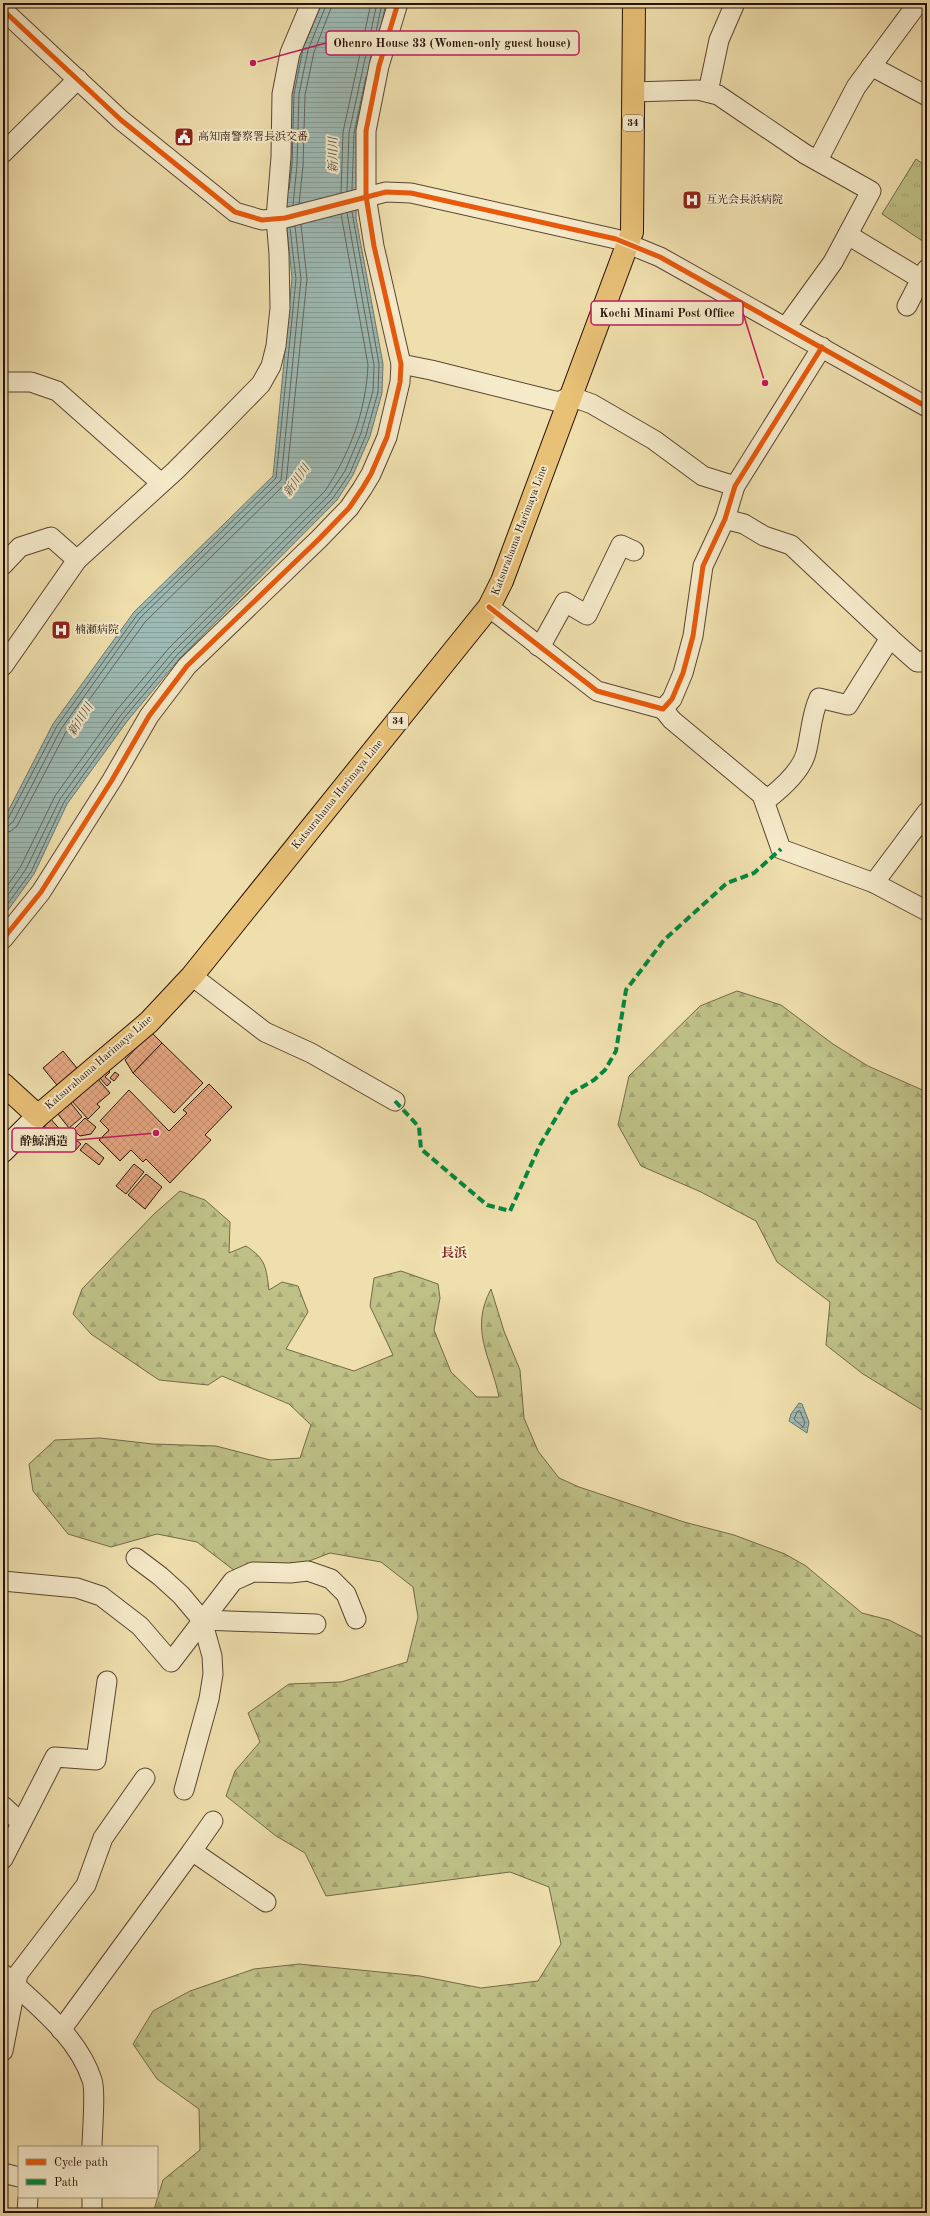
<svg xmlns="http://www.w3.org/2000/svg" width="930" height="2216" font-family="'Old Standard TT','Noto Serif JP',serif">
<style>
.grass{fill:url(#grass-tufts);stroke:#736948}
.forest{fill:url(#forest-firs);stroke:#736948}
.water{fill:url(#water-rules);stroke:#6e7770}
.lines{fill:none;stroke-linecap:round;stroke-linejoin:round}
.shore{stroke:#62665e;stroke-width:1}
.building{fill:url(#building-cross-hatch);stroke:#281209}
.street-casing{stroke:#5a4532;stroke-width:21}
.secondary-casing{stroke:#281209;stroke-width:24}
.primary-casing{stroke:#281209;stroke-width:24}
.street{stroke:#f5eaca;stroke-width:19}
.secondary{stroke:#f5eaca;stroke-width:22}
.primary{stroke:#e8c076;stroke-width:22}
.quiet{stroke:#00873e;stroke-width:4;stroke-dasharray:8 4;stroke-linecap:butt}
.cycleway-casing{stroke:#f5eaca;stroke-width:8}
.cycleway{stroke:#e8590c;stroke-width:5}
.labels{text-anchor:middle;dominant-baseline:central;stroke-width:4;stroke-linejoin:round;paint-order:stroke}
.shield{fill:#f5eaca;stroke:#665343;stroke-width:1}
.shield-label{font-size:10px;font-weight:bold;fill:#281209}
.poi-label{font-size:11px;fill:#281209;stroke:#f5eaca;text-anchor:start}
.street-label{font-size:11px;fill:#281209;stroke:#f5eaca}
.water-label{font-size:12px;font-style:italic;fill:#514d45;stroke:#f5eaca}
.quarter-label{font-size:13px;font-weight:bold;fill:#7a1f14;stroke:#f5eaca}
.leader{fill:none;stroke:#c2185b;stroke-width:1.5}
.callout-dot{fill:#c2185b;stroke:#f5eaca;stroke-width:1.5}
.callout{fill:#f5eaca;stroke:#c2185b;stroke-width:1.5}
.callout-label{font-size:12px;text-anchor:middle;font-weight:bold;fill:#281209}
</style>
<defs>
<pattern id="grass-tufts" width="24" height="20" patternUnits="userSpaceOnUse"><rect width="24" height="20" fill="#bec086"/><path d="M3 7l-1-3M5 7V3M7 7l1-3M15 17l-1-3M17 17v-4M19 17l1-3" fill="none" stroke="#a3a472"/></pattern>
<pattern id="forest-firs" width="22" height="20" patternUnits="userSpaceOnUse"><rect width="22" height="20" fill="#bec086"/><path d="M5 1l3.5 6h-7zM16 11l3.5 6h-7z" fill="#a3a472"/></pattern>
<pattern id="water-rules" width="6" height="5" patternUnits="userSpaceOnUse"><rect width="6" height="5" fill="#9dbab4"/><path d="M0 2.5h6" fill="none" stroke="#879f99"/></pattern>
<pattern id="building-cross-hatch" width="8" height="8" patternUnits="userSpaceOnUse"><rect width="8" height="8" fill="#e7a884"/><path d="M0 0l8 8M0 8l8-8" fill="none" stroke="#c69071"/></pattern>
</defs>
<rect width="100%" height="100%" fill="#efdfad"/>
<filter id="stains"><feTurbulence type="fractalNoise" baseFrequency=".005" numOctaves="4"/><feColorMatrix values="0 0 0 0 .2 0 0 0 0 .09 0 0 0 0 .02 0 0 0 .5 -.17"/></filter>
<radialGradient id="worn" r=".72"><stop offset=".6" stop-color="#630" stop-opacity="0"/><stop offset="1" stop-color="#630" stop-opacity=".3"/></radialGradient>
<path class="grass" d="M916 159 927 167V244L882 214Z"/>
<g class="forest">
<path d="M737 991 781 1005 833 1044 868 1066 927 1092V1413L863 1374 826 1345 830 1302 777 1262 756 1221 701 1192 641 1166 618 1125 629 1076 700 1006Z"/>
<path d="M180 1191 205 1200 230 1222 229 1253 246 1246C266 1259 266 1267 269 1290L282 1282 298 1286 308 1312 286 1349 354 1371 393 1355 370 1306 374 1278 401 1271 438 1284 440 1298 434 1330 451 1372 477 1397H499C491 1357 469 1330 491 1289L504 1331 520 1370 524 1418 538 1451 559 1478 579 1487 684 1522 734 1535 785 1554 806 1566 862 1613 889 1620 927 1639V2213H153L163 2180 200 2150 199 2109 157 2079 133 2044 153 2011 190 1991 254 1969 299 1964 420 1976 481 1988 538 1981 561 1944 549 1887 510 1872 326 1896 305 1853 276 1836 226 1796 235 1771 260 1742 248 1713 289 1684 341 1682 407 1662 418 1617 413 1587 381 1562 330 1553 286 1570 235 1571 197 1542 157 1534 111 1547 68 1534 33 1491 29 1464 55 1440 100 1438 153 1444 216 1446 270 1460 300 1458 311 1425 289 1404 222 1376 208 1385 159 1380 91 1334 73 1314 82 1289 154 1214Z"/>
</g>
<g class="water">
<path d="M319 3H386L358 134 356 218 383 364 382 393 370 436 353 475 337 500 180 658 128 720 67 804 34 874 3 917V821L53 724 134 612 273 476 292 278 284 198 290 93 299 48Z"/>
<path d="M799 1403 802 1404 809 1422 807 1433 789 1421 791 1414Z"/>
</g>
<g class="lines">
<g class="shore">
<path d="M304 46 322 3"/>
<path d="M370 61 382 3"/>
<path d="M289 189 292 165 294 94 303 49"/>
<path d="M352 190 354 133 366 77"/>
<path d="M347 191 349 133 377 3"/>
<path d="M341 193 343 132 371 3"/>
<path d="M299 204 303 166 305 95 314 52 333 3"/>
<path d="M293 205 297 165 299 94 308 50 327 3"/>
<path d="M3 822 8 819 57 726 137 615 276 478 296 279 290 228"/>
<path d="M3 827 8 826 13 822 61 729 140 618 281 480 301 279 295 226"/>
<path d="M3 833 11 831 17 826 66 732 145 622 286 483 307 279 301 225"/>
<path d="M3 892 21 866 55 796 116 711 169 648 325 491C350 453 366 411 368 365L341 214"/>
<path d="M3 902 26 869 60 799 121 715 173 652 329 495 345 471 361 433 373 391 374 365 347 213"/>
<path d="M3 910 31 872 64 802 124 718 177 655 333 498 350 473 366 435 378 392 379 364 352 212"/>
<path d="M800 1411 805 1423 803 1427 794 1419 797 1412Z"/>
</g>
</g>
<g class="building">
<path d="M151 1032 162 1043 133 1073 125 1060Z"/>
<path d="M162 1043 203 1083 174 1113 133 1073Z"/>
<path d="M63 1051 81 1073 61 1090 43 1068Z"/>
<path d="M107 1069 110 1072 105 1077 111 1082 107 1086 99 1077Z"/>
<path d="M115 1072 119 1075 114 1081 110 1078Z"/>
<path d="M97 1078 110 1093 97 1104 100 1107 88 1119 71 1100Z"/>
<path d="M209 1084 232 1107 205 1135 211 1140 170 1183 146 1159 143 1162 131 1150 120 1161 99 1140 109 1130 100 1121 129 1090 169 1131 187 1113 183 1110Z"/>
<path d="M70 1102 82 1117 69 1128 57 1113Z"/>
<path d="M49 1117 64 1134 57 1140 42 1124Z"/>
<path d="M85 1118 96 1127 91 1134 80 1136 73 1130Z"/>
<path d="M66 1132 81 1144 75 1151 60 1140Z"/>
<path d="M86 1143 104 1158 99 1165 80 1150Z"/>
<path d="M134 1164 144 1172 126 1194 116 1186Z"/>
<path d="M146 1174 162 1187 145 1209 128 1195Z"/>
</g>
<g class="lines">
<defs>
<g id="street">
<path d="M3 10 121 120 235 212 262 220 285 218 386 192 411 193 616 239 660 257 927 407"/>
<path d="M871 66 927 96"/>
<path d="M633 92 698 90 718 95 805 154 871 191 833 262 786 327"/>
<path d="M708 92 719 40 735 3"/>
<path d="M3 153 78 79"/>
<path d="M818 160 856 87 918 3"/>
<path d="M848 235 921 279 927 269"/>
<path d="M907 306 921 279"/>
<path d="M401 364 431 370 559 402 570 396 592 404 654 440 703 476 735 486"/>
<path d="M3 382H31L57 391 161 483"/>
<path d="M725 519 744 524 764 536 791 545 890 638"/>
<path d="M3 565 20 547 51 537 77 560"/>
<path d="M489 607 597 691 663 709 672 699 683 673 693 636 703 566 725 519 735 486 822 347"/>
<path d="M538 646 544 640 565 602 587 615 621 545 634 551"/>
<path d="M3 666 77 560 175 471 213 433 261 384 271 366 276 346 280 308 279 254 276 218 281 157 282 94 290 53 311 3"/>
<path d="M663 709 672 720 762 795 781 849 874 883 927 911"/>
<path d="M762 795 769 798C783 787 801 771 806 753 811 734 811 715 819 698L848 705 890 638 917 662H922L927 659"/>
<path d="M874 883 927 812"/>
<path d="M3 939 41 892 112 780 149 716 187 666 319 539 349 508 362 489 371 474 387 437 400 382 401 364 374 246 366 196V131L379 66 398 3"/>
<path d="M192 976 265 1032 311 1053 395 1101"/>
<path d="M136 1558 160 1576 181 1595 202 1620 212 1656 213 1674 209 1699 184 1790"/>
<path d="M3 1581 77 1588 101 1596 140 1626 171 1662 233 1581 253 1572 290 1573 308 1571 331 1579 346 1594 356 1619"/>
<path d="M202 1620 316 1624"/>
<path d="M3 1806 16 1818 22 1821"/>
<path d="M192 1851 213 1821"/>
<path d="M3 1859 55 1757 96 1760 107 1681"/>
<path d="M3 1974C35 2004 78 2036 92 2080 96 2091 92 2133 92 2147"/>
<path d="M61 2030 192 1851 266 1902"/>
<path d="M3 2051 18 1974 86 1885 103 1838 145 1778"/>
<path d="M3 2173 19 2177"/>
<path d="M92 2197V2213"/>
<path d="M27 2213 28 2197"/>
</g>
<path id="secondary" d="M3 1151 38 1116"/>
<path id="primary" d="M3 1084 38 1116 149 1022 192 976 489 607 502 581 632 232 634 3"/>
</defs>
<use href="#street" class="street-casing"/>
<use href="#secondary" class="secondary-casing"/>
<use href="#primary" class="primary-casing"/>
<use href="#street" class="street"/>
<use href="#secondary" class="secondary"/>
<use href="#primary" class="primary"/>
<path class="quiet" d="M395 1101 419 1127 421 1149 487 1205 510 1211 540 1145 570 1094 594 1080 605 1070 616 1051 626 990 664 940 727 883 754 873 781 849"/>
<defs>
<g id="cycleway">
<path d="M3 10 121 120 235 212 262 220 285 218 386 192 411 193 616 239 660 257 927 407"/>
<path d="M489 607 597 691 663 709 672 699 683 673 693 636 703 566 725 519 735 486 822 347"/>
<path d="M3 939 41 892 112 780 149 716 187 666 319 539 349 508 362 489 371 474 387 437 400 382 401 364 374 246 366 196V131L379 66 398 3"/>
</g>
</defs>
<use href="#cycleway" class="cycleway-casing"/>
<use href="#cycleway" class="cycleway"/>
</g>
<defs>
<symbol id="civic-square" viewBox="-11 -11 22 22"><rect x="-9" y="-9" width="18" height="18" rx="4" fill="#8f2418" stroke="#f5eaca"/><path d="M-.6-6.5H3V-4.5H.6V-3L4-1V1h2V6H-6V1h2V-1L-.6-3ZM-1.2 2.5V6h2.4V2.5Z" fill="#fff"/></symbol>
<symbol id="hospital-square" viewBox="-11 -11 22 22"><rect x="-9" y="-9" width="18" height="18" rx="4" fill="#8f2418" stroke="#f5eaca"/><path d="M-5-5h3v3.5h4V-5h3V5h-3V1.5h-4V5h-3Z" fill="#fff"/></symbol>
</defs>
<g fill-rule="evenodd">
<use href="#civic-square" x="173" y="126" width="22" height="22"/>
<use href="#hospital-square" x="681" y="189" width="22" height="22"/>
<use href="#hospital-square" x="50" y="619" width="22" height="22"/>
</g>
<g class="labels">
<g class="shield">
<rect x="623" y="115" width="20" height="16" rx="3"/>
<rect x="388" y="713" width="20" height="16" rx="3"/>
</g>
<g class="shield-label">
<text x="633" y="123">34</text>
<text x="398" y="721">34</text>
</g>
<g class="poi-label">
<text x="198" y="137">高知南警察署長浜交番</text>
<text x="706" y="200">互光会長浜病院</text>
<text x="75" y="630">楠瀬病院</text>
</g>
<g class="street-label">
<text transform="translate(520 531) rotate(-69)">Katsurahama Harimaya Line</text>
<text transform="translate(338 795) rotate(-51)">Katsurahama Harimaya Line</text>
<text transform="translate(99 1063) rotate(-41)">Katsurahama Harimaya Line</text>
</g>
<g class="water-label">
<text transform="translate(334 155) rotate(-91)">新川川</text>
<text transform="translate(297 481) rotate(-55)">新川川</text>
<text transform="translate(81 720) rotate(-58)">新川川</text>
</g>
<g class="quarter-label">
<text x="454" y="1253">長浜</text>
</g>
</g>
<path class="leader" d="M253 63L326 43M765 383L743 313M156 1133L76 1140"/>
<g class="callout-dot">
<circle cx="253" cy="63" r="4"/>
<circle cx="765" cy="383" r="4"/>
<circle cx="156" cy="1133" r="4"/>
</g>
<g class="callout">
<rect x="326" y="31" width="253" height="24" rx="4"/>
<rect x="591" y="301" width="152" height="24" rx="4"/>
<rect x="12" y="1128" width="64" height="24" rx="4"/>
</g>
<g class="callout-label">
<text x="452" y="47">Ohenro House 33 (Women-only guest house)</text>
<text x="667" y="317">Kochi Minami Post Office</text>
<text x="44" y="1145">酔鯨酒造</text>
</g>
<rect width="930" height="2216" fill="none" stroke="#efdfad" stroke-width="16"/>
<rect x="4" y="4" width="922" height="2208" fill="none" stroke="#281209" stroke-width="2"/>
<rect x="8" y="8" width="914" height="2200" fill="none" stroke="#281209"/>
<rect x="18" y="2146" width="140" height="52" fill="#f5eaca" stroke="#a3947d"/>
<rect x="26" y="2159" width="20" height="6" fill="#e8590c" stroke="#a3947d"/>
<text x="54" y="2166" font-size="12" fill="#281209">Cycle path</text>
<rect x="26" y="2179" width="20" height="6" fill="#00873e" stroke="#a3947d"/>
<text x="54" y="2186" font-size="12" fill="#281209">Path</text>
<rect width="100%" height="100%" filter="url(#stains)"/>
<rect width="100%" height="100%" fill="url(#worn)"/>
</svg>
